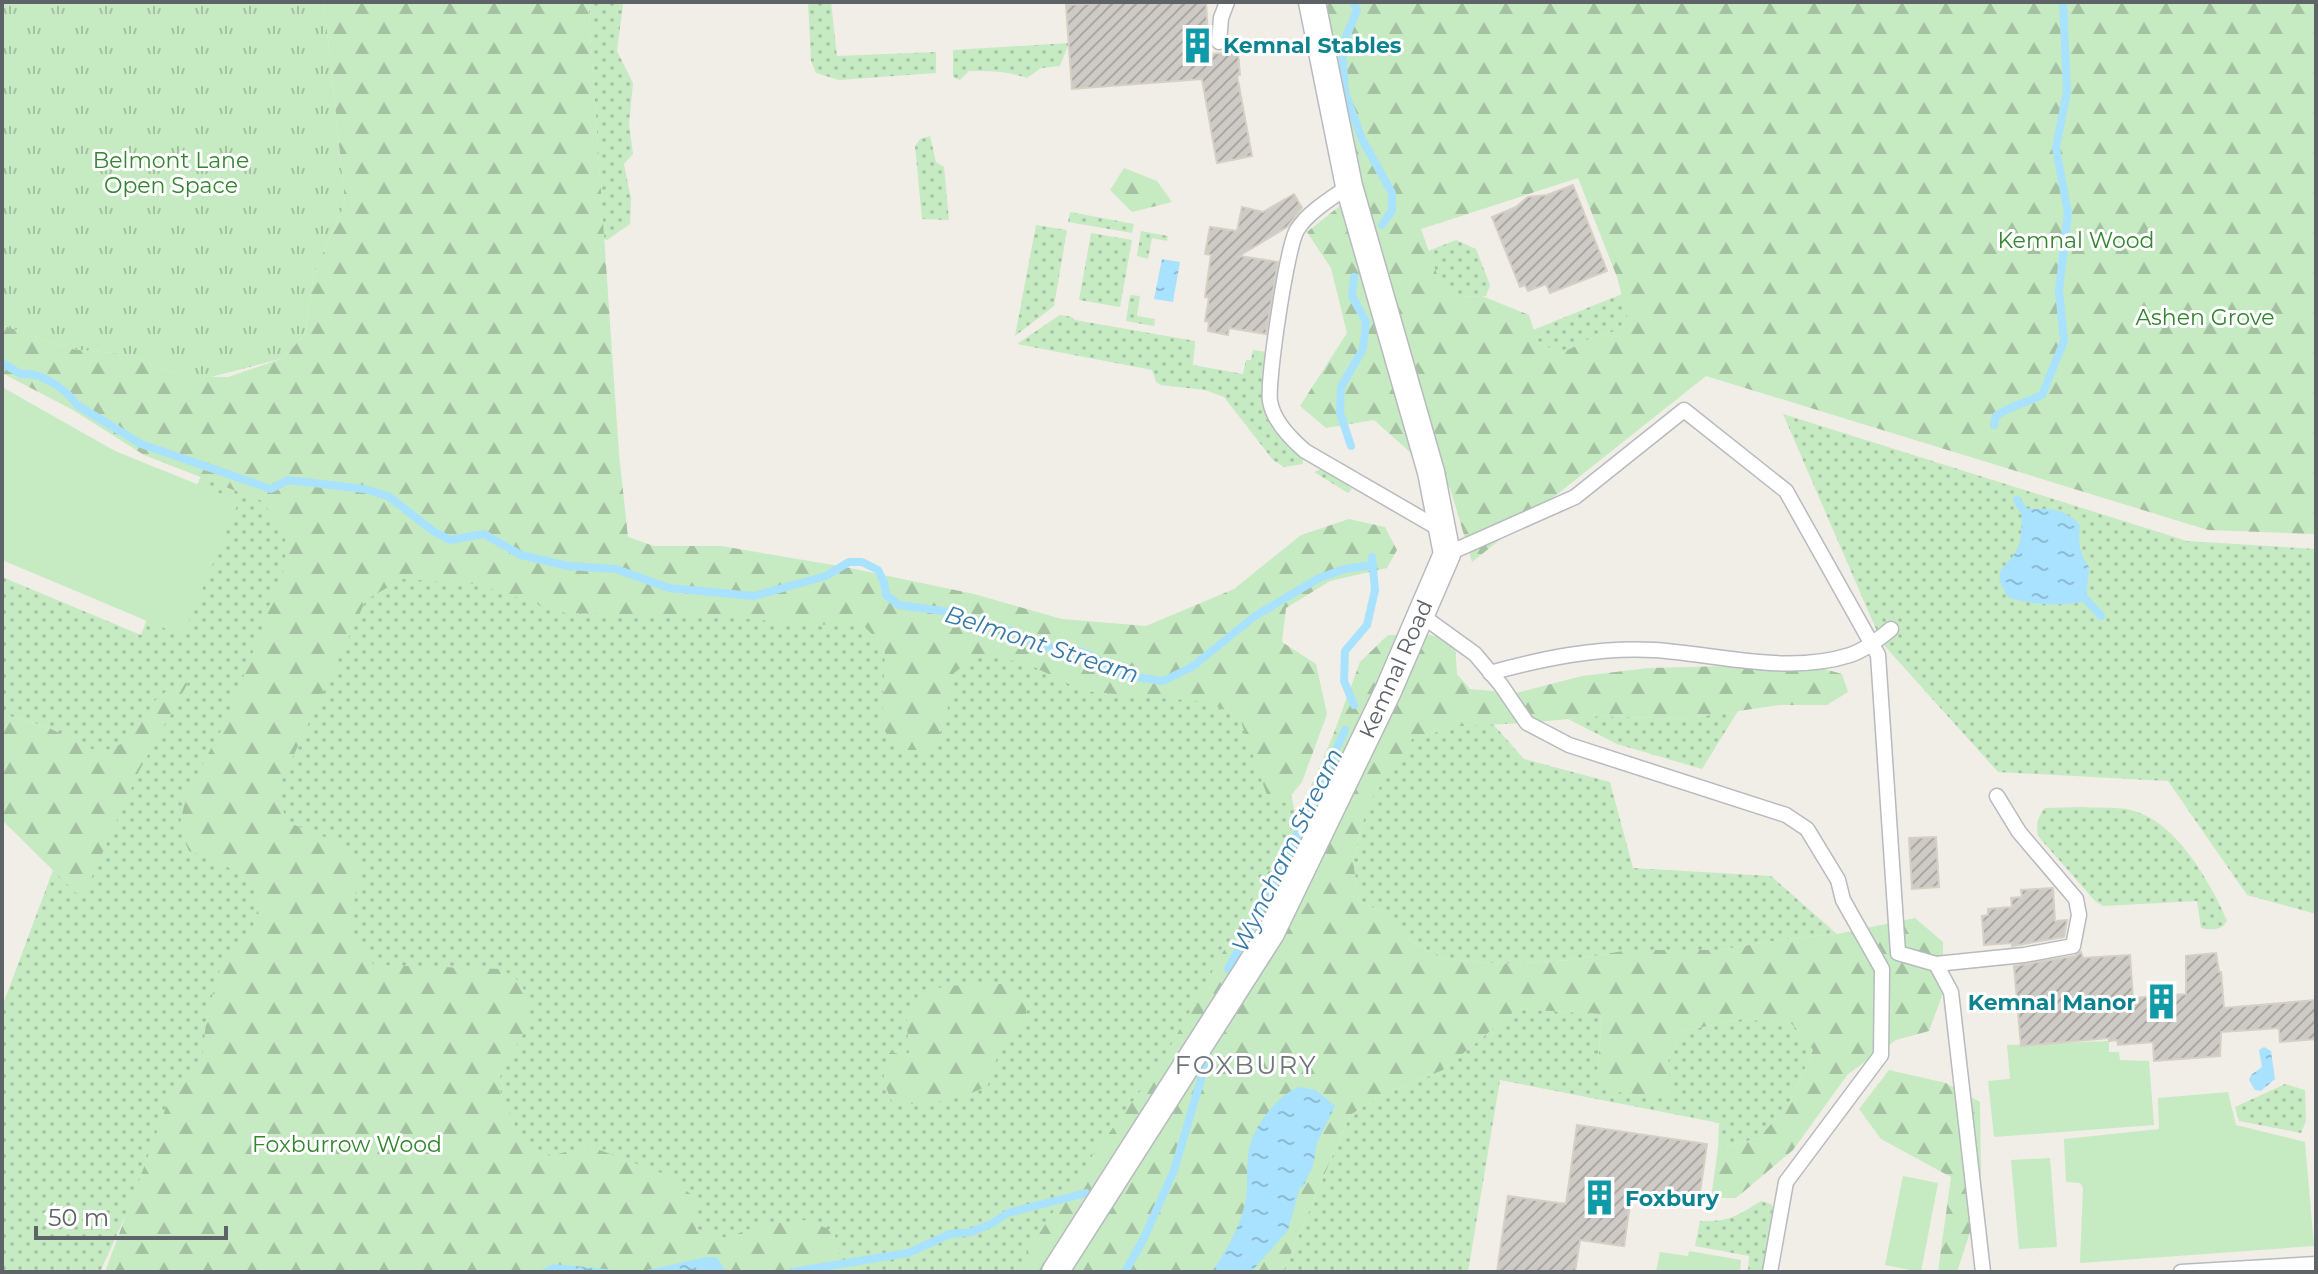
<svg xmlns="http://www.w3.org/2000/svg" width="2318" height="1274" font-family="Montserrat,sans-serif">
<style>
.grass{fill:url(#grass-dots)}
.forest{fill:url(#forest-firs);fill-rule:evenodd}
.park{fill:url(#park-tufts)}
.garden{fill:#c6eac2}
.water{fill:url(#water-ripples)}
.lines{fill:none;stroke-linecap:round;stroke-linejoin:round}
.stream{stroke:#a9e2ff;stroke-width:8}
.building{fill:url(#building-hatch);stroke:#d6cfc4;stroke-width:2}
.service-casing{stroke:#b7babe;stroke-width:17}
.minor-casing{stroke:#b7babe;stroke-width:29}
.service{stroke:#fff;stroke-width:14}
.minor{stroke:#fff;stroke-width:26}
.labels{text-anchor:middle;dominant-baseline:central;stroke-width:6;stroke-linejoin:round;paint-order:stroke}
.culture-label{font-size:22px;font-weight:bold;fill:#0d838f;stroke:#fff;text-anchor:start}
.park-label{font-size:22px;fill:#348530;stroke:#fff}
.street-label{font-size:22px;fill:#5e6368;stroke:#fff}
.water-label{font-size:24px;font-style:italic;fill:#387aa7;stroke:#fff}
.quarter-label{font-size:26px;letter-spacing:2px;fill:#6f767a;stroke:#fff}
</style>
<defs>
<pattern id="grass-dots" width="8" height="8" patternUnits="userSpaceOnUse" patternTransform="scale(2)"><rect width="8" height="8" fill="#c6eac2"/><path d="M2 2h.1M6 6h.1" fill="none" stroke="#a4c1a1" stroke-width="1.8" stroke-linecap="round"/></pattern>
<pattern id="forest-firs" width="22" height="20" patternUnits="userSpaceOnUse" patternTransform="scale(2)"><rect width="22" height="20" fill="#c6eac2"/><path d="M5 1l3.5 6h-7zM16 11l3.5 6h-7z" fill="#a4c1a1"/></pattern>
<pattern id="park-tufts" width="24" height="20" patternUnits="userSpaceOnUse" patternTransform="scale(2)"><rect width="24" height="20" fill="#c6eac2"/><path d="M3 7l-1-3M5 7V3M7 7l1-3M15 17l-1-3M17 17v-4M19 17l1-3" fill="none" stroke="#a4c1a1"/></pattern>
<pattern id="water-ripples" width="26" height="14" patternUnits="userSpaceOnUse" patternTransform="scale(2)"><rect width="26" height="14" fill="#a9e2ff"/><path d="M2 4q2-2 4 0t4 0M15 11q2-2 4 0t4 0" fill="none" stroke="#8dbbd2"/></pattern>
<pattern id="building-hatch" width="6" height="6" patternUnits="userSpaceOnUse" patternTransform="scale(2)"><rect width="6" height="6" fill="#cecbc6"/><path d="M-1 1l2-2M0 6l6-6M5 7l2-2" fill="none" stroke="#aaa8a5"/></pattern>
</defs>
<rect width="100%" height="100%" fill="#f1eee7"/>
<g class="grass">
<path d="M588 2 623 4 617 51 633 83 629 124 633 154 624 164 631 199 630 224 607 240 604 239Z"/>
<path d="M808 2H831L837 56 936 52V73L839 80 816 73 811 61Z"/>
<path d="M1069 43 1060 66 1041 68 1027 78C1007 71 990 71 969 71L960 80 953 77V50Z"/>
<path d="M930 136 936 162 944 167 949 220 922 219 915 146 920 139Z"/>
<path d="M1070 212 1134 224 1132 233 1068 222Z"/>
<path d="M1036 225 1067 230 1054 306 1015 336Z"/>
<path d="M1141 231 1168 236 1167 241 1152 238 1148 259 1137 256Z"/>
<path d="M1091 233 1132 240 1120 307 1079 300Z"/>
<path d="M1456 240 1476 249 1490 285 1486 296 1458 297 1438 280 1428 251Z"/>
<path d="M1622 294 1628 319 1616 331 1595 336 1560 354 1537 341 1533 330Z"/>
<path d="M1130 295 1140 296 1137 316 1155 319 1154 326 1126 321Z"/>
<path d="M1060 315 1072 317 1075 320 1195 341 1193 365 1243 374 1246 360H1251L1253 350 1268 352 1264 397 1303 455V464L1284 467 1273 460 1224 397 1205 390 1161 385 1156 382 1152 370 1017 344Z"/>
<path d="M1783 414 2187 541 2316 549V914L2247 895 2168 781 1998 772 1882 643Z"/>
<path d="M218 430 490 573 1126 641 1216 706 1239 716 1281 752 1318 912 1053 1272H260L125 1217 100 1272H2V1007L97 752 45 726 2 714V577L141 635Z"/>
<path d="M1323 468 1352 489 1348 493 1314 472Z"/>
<path d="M1738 711 1702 769 1617 744 1568 719 1599 716 1683 719Z"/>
<path d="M1493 724 1524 759 1610 782 1633 868 1771 876 1837 934 1786 939 1719 950H1628L1571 960 1500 964 1441 958 1410 940 1380 911 1359 901 1353 861 1367 806 1384 766 1412 738 1461 726Z"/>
<path d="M2082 807C2096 808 2112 807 2126 809 2174 817 2209 880 2227 920 2223 931 2211 930 2201 928L2197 901 2103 906 2095 901 2038 836C2036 825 2037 817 2045 808Z"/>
<path d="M1517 1009 1602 1014 1597 1077 1667 1063 1683 1031 1742 1019 1792 1023 1813 1050 1790 1102 1759 1138 1718 1148 1719 1123 1500 1080 1468 1272H1283L1350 1115 1381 1096 1443 1070Z"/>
<path d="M2285 1084 2305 1090 2306 1121 2301 1133 2239 1121 2235 1107Z"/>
<path d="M1761 1201 1771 1204 1777 1214 1767 1272H1748L1749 1256 1695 1246 1700 1221C1729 1222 1737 1216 1761 1201Z"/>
</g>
<g class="forest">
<path d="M324 2H588L619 454 628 537 654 546H721L845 567 974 594 1062 619 1146 626 1234 589 1301 535 1349 519 1385 527 1397 550 1387 568 1330 581 1286 608 1282 642 1316 664 1327 714 1302 782 1285 803 1268 798 1239 716 1206 702 1083 691 1028 664 979 654 954 673 945 724 930 750H898L882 727 885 648 864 626 806 624 712 616 565 613 476 584 402 579 366 600 277 791 287 822 350 847 362 872 353 904 350 936 374 965 502 969 522 983 531 1018 497 1083 521 1139 550 1156 589 1146 664 1174 696 1198V1231L727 1238 759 1225 805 1220 834 1231 842 1263 871 1272H105L168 1102 202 1059 207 1014 224 956 250 936 258 908 254 881 214 860 189 851 179 828 187 793 226 721 265 621 285 566V535L262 501 144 455 73 410 2 373V325L72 349 131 355 183 377H228L284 358 305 333 314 273 345 203Z"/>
<path d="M1307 2H2316V534L2208 530 1706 376 1472 562 1450 488 1374 420 1326 428 1300 406 1347 333 1331 268 1307 232 1361 189ZM1578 178 1617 277 1628 319 1616 331 1595 336 1560 354 1537 341 1529 315 1482 296 1458 297 1439 280 1421 229Z"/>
<path d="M1124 168 1157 181 1172 202 1132 212 1110 190Z"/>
<path d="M1388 635H1431L1455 643 1457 674 1470 689 1516 693 1582 676 1649 668 1807 664 1842 674 1848 692 1827 705H1780L1683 719 1599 716 1527 723 1461 726 1413 738 1367 806 1353 861 1359 901 1380 911 1410 940 1441 958 1500 964 1571 960 1628 950H1719L1786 939 1837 934 1915 918 1943 942V993L1929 1031 1896 1040 1848 1074 1793 1150 1736 1198H1711L1718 1148 1759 1138 1790 1102 1813 1050 1792 1024 1742 1019 1683 1031 1667 1063 1674 1098 1617 1092 1597 1077 1602 1014 1517 1009 1443 1070 1381 1096 1350 1115 1283 1272H1015L1067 1190 1161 1063 1292 829 1332 738 1360 662Z"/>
<path d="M194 672 139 771 82 899 2 820V714L45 726 100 753 126 742 157 698Z"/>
<path d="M967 984H1015L1026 1004V1031L1002 1042 988 1085C959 1102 927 1104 893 1104L883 1080 889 1053H909L906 1013 922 990Z"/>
<path d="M1889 1070 1946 1083 1980 1102 1981 1176 1975 1217 1957 1272H1938L1951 1177 1881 1139 1859 1109Z"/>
</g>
<path class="park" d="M2 2H324L345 203 314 273 305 333 284 358 211 377H183L131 355 72 349 2 325Z"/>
<g class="garden">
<path d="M2 387 115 451 239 501 183 636 2 560Z"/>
<path d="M2109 1041V1052H2119L2120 1060 2149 1061 2154 1125 1994 1137 1988 1081 2010 1079 2007 1045Z"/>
<path d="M2228 1092 2236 1125 2305 1142 2314 1246 2080 1263 2083 1188 2080 1183 2066 1182 2064 1139 2159 1129 2158 1098Z"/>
<path d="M2050 1158 2057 1247 2019 1249 2011 1160Z"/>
<path d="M1903 1176 1938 1183 1921 1272 1885 1265Z"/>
<path d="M1689 1251 1741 1260 1740 1272H1656L1660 1252 1688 1256Z"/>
</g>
<g class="water">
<path d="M1162 259 1180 262 1173 302 1154 299Z"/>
<path d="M2022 508C2047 510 2061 505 2080 525 2078 540 2079 554 2089 567L2086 600C2072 608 2022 604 2008 597 1988 567 2008 570 2018 547 2023 534 2021 521 2022 508Z"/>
<path d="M2264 1047 2271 1051 2275 1079 2261 1091 2255 1090 2249 1080 2251 1075 2262 1067 2259 1050Z"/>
<path d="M1298 1087 1316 1090 1335 1106 1317 1143 1313 1166 1303 1187H1300L1288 1230 1251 1272H1212C1224 1254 1237 1232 1243 1211 1250 1191 1245 1170 1249 1149 1254 1126 1276 1097 1298 1087Z"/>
<path d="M707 1257H716L727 1272H537L553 1264 638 1272Z"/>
</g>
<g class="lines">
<g class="stream">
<path d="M1353 2 1357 10 1342 47 1345 93 1362 139 1392 193V211L1382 225"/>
<path d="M2 363 21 374C40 371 66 389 77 405L141 444 271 489 288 480 364 489 388 496 433 531 450 540 484 534 521 555 568 566 616 569 669 588 754 596 826 576 849 562H862L878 570 884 582 886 595 899 605 950 612 968 620 1012 631 1032 643 1056 649 1076 650 1090 655 1122 675 1163 681 1192 667 1255 616 1319 578 1345 569 1373 565"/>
<path d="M1994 425 1996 416C2010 406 2026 403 2042 395L2064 341 2059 290 2068 213 2056 148 2067 91 2063 2"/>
<path d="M1351 446 1340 413 1341 387 1363 349 1366 322 1352 296 1354 277"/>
<path d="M2017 500 2027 516"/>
<path d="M2080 593 2101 616"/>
<path d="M1354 705 1344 681 1345 651 1367 625 1375 590 1372 557"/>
<path d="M1228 969 1275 882 1345 730"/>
<path d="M1174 1170 1208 1056"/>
<path d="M792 1272 908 1253 950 1234 971 1232 991 1224 1008 1213 1086 1193"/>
<path d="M1125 1272 1144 1238 1175 1168"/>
</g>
</g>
<g class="building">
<path d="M1121 2H1206L1209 54 1238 52 1240 75H1237L1252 156 1217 163 1202 79 1072 89 1066 5Z"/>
<path d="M1573 185 1607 271 1550 293 1546 284 1528 291 1525 285 1520 287 1492 217 1516 207 1528 197 1547 195Z"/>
<path d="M1294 194 1302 208 1287 227 1239 256 1278 262 1266 334 1229 328 1228 335 1208 331 1209 322 1205 321 1209 298 1205 297 1211 255 1205 254 1210 227 1237 231 1242 207 1263 212Z"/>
<path d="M1936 837 1939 887 1912 889 1909 838Z"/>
<path d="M2053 888 2055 921 2067 920 2064 937 2012 946V943L1984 945 1982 916 1988 915V909L2012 907 2011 898 2022 897 2021 890Z"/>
<path d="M2081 952 2083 958 2130 955 2133 998 2186 994V956L2216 953 2219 972H2221L2224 1008 2316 1000V1039L2280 1042 2279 1028 2221 1032 2220 1056 2154 1061 2153 1042 2118 1045 2117 1040 2109 1041V1038L2021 1046 2014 966 2075 956Z"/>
<path d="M1577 1125 1707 1144 1699 1199 1632 1190 1624 1246 1580 1240 1575 1272H1497L1508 1196 1566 1204Z"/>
</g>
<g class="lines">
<defs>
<g id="service">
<path d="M1219 42 1221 18 1227 2"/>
<path d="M1349 186C1332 198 1308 212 1297 230 1287 246 1267 381 1270 401 1273 420 1291 439 1305 451L1443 531"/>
<path d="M1447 554 1575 497 1684 410 1786 491 1878 655 1898 953 1936 964 2024 955 2073 946 2079 915 2076 899 2019 832 1997 796"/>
<path d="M1421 615 1475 654 1501 685 1527 723 1569 745 1786 815 1807 829 1838 880 1843 900 1882 969 1881 1055 1786 1182 1770 1272"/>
<path d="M1490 673C1544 658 1598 647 1654 650 1717 654 1787 675 1850 655 1865 650 1879 639 1891 629"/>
<path d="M1936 964 1951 992 1983 1272"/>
<path d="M2181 1272 2316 1264"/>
</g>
<path id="minor" d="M1055 1272 1271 933 1388 691 1447 554 1431 472 1349 186 1312 2"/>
</defs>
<use href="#service" class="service-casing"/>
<use href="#minor" class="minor-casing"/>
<use href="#service" class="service"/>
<use href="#minor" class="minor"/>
</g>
<defs>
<symbol id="building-bare" viewBox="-9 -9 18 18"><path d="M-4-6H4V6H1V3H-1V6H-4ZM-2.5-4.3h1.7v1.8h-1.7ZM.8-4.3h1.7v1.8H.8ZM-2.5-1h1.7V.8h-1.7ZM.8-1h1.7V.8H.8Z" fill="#0f9aa8" stroke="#fff" stroke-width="2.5" paint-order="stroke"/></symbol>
</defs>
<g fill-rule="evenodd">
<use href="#building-bare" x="1172" y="20" width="51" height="51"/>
<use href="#building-bare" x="2136" y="976" width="51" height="51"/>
<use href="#building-bare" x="1574" y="1172" width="51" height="51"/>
</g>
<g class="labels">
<g class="culture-label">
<text x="1223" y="45">Kemnal Stables</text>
<text x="2136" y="1002" text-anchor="end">Kemnal Manor</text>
<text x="1625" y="1198">Foxbury</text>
</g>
<g class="park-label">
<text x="171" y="160">Belmont Lane<tspan x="171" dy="25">Open Space</tspan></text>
<text x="2076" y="240">Kemnal Wood</text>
<text x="2205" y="317">Ashen Grove</text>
<text x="347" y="1144">Foxburrow Wood</text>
</g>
<g class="street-label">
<text transform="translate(1396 669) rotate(-66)">Kemnal Road</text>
</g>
<g class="water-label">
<text transform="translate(1042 644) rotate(18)">Belmont Stream</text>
<text transform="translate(1287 850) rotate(-64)">Wyncham Stream</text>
</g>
<g class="quarter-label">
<text x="1246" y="1065">FOXBURY</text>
</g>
</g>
<rect width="2318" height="1274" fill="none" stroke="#5e6368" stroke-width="8"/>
<path d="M36 1226v12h190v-12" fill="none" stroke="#5e6368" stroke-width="4"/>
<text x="48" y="1226" font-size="24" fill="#5e6368" stroke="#ffffff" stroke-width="6" paint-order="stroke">50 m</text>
</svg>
